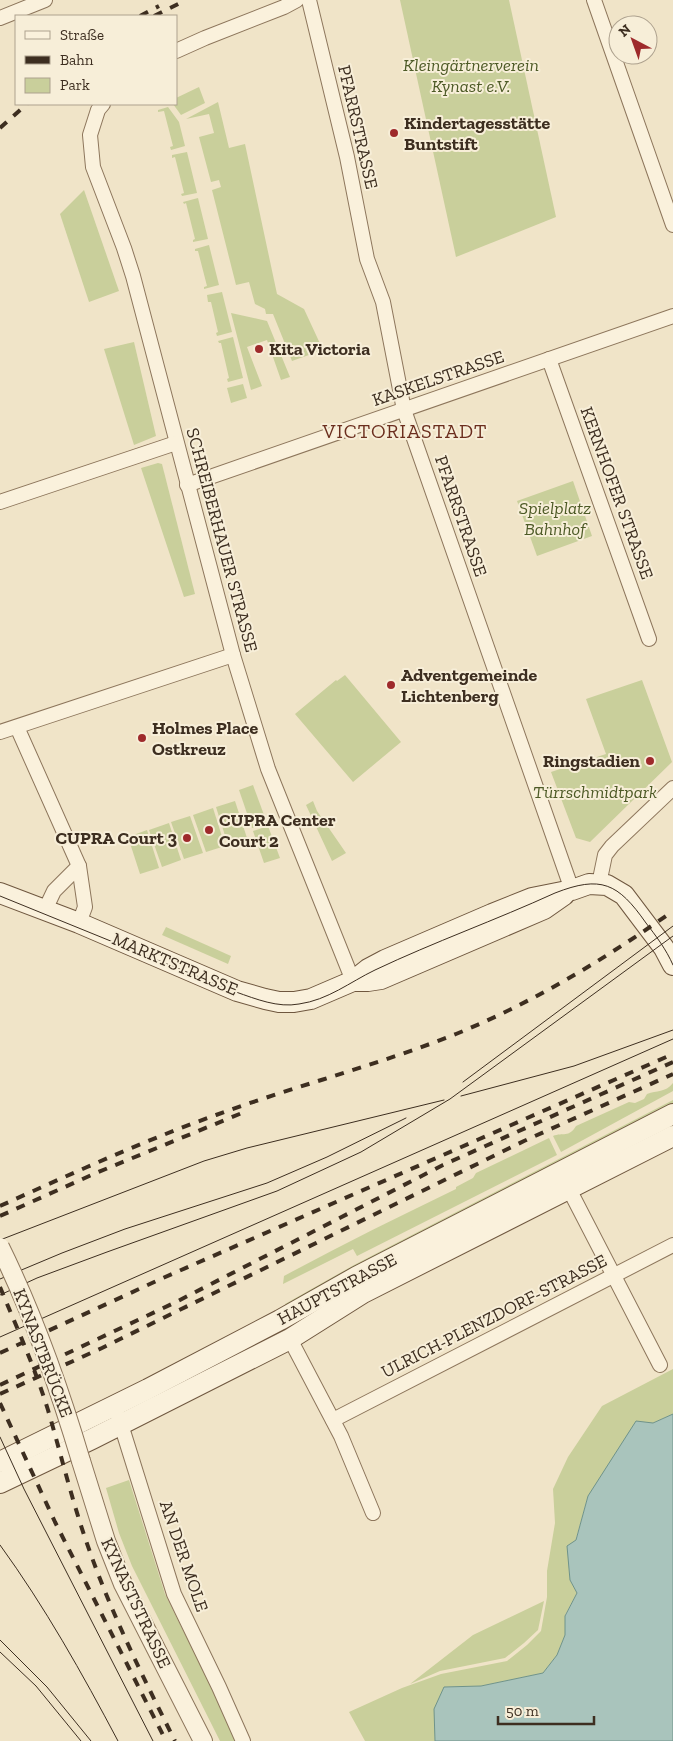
<svg xmlns="http://www.w3.org/2000/svg" width="673" height="1741" font-family="'Zilla Slab',serif">
<style>
.green{fill:#c9cf9b}
.water{fill:#a9c4bc;stroke:#6f938a}
.lines{fill:none;stroke-linecap:round;stroke-linejoin:round}
.minor-casing{stroke:#8d765c;stroke-width:16}
.tertiary-casing{stroke:#8d765c;stroke-width:20}
.secondary-casing{stroke:#6f573f;stroke-width:22}
.minor{stroke:#faf1dc;stroke-width:14}
.tertiary{stroke:#faf1dc;stroke-width:18}
.secondary{stroke:#faf1dc;stroke-width:20}
.tram{stroke:#3d2e20;stroke-width:1}
.rail{stroke:#3d2e20;stroke-width:4;stroke-dasharray:9 9;stroke-linecap:butt}
.tertiary-bridge-casing{stroke:#8d765c;stroke-width:20;stroke-linecap:butt}
.tertiary-bridge{stroke:#faf1dc;stroke-width:18}
.poi-dot{fill:#9e2a2b;stroke:#f7eed8;stroke-width:2}
.labels{text-anchor:middle;dominant-baseline:central;stroke-width:4;stroke-linejoin:round;paint-order:stroke}
.park-label{font-size:18px;font-style:italic;fill:#4d5a26;stroke:#f7eed8}
.poi-label{font-size:18px;font-weight:bold;fill:#3d2e20;stroke:#f7eed8;text-anchor:start}
.street-label{font-size:18px;fill:#3d2e20;stroke:#f7eed8}
.quarter-label{font-size:20px;letter-spacing:1px;fill:#6b2e1e;stroke:#f7eed8}
</style>
<rect width="100%" height="100%" fill="#f0e4c8"/>
<g class="green">
<path d="M400 0H509L556 217 456 257Z"/>
<path d="M199 87 205 103 181 115 173 104H176V98Z"/>
<path d="M218 102 229 148 245 144 277 294 304 309 323 350 292 361 273 314H266L265 309 255 304 249 282 236 285 212 190 221 187 219 180 211 182 199 137 214 133 209 114 186 119Z"/>
<path d="M168 107 179 122 185 146 171 150 170 147 173 146 164 111 158 112V110Z"/>
<path d="M187 152 197 193 182 196 181 194 184 193 175 157 172 158V155Z"/>
<path d="M84 190 119 291 89 302 60 214Z"/>
<path d="M198 198 208 239 193 242V240L195 239 186 203 184 204 183 202Z"/>
<path d="M209 245 219 285 204 289V287L207 286 198 251H195V249Z"/>
<path d="M222 292 232 332 217 336 216 333 218 332 211 302H208L207 295Z"/>
<path d="M231 313 267 321 290 377 281 380 267 340 247 347 262 386 251 390Z"/>
<path d="M233 337 243 378 228 382 227 379 229 378 221 343H219L218 341Z"/>
<path d="M134 342 156 436 134 445 104 349Z"/>
<path d="M243 384 247 398 231 403 227 388Z"/>
<path d="M158 463 162 464 195 594 184 597 141 468Z"/>
<path d="M573 481 592 536 537 556 517 501Z"/>
<path d="M345 675 401 742 353 782 295 714 336 680 337 681Z"/>
<path d="M642 680 672 762 590 842 576 838 551 772 606 754 586 699Z"/>
<path d="M253 785 267 823 252 828 239 790Z"/>
<path d="M235 801 247 838 228 845 216 807Z"/>
<path d="M313 801 317 811 346 853 332 861 306 805Z"/>
<path d="M213 808 225 846 206 852 193 815Z"/>
<path d="M190 816 203 853 184 859 171 822Z"/>
<path d="M169 823 181 860 162 867 149 830Z"/>
<path d="M268 826 280 858 264 863 253 831Z"/>
<path d="M147 830 159 868 140 874 128 837Z"/>
<path d="M166 927 231 956 228 964 162 935Z"/>
<path d="M673 1083V1091L561 1152 553 1136C563 1132 569 1138 576 1126L629 1102 635 1103 644 1099 647 1094C657 1090 665 1093 673 1083Z"/>
<path d="M673 1100V1103L286 1306 285 1304 354 1265Z"/>
<path d="M549 1138 557 1155 357 1256 353 1249 283 1284 284 1276C341 1245 398 1217 456 1189V1187L473 1178 476 1173Z"/>
<path d="M673 1369V1414L653 1423 588 1496 569 1564 570 1580 577 1593 565 1615V1635L557 1655 543 1673 481 1686 444 1687 435 1741H365L349 1712 402 1688 441 1674 507 1661 527 1645 541 1631 547 1597V1571L555 1523 553 1489 568 1457 602 1406Z"/>
<path d="M129 1480 165 1594 214 1692 236 1741H220L132 1566 119 1533 106 1488Z"/>
<path d="M544 1601 538 1630 524 1643 505 1658 440 1671 410 1684 473 1635Z"/>
</g>
<path class="water" d="M673 1414V1741H435L434 1709 444 1687 481 1686 543 1673 557 1655 565 1635V1616L577 1593 570 1580 567 1546 576 1540 588 1496 636 1421 653 1423Z"/>
<g class="lines">
<defs>
<g id="minor">
<path d="M309 0 347 157 367 259 383 302 404 410 572 890"/>
<path d="M594 0 673 225"/>
<path d="M0 18 45 0"/>
<path d="M176 51 205 38 284 7 297 0"/>
<path d="M103 104 98 110 90 135 93 167 124 248 133 276 233 655 268 769 353 981"/>
<path d="M549 359 649 639"/>
<path d="M187 485 673 316"/>
<path d="M0 502 176 443"/>
<path d="M17 727 79 866 85 907 79 923"/>
<path d="M0 732 233 655"/>
<path d="M599 884 605 855 612 846 673 788"/>
<path d="M45 910 54 891 79 866"/>
<path d="M569 1189 660 1365"/>
<path d="M290 1339 341 1436 373 1513"/>
<path d="M119 1418 174 1594 219 1687 243 1741"/>
<path d="M333 1420 673 1245"/>
</g>
<path id="tertiary" d="M81 1461 106 1541 123 1584 203 1741"/>
<g id="secondary">
<path d="M0 893 79 923 237 991 265 999 279 1002H294L311 999 353 981 368 969 385 960 492 914 532 898 572 890 589 884 607 885 624 895 664 948 673 965"/>
<path d="M353 981H368L381 979 544 909 564 895"/>
<path d="M0 1462 148 1389 280 1320 356 1277 673 1114"/>
<path d="M0 1483 92 1439 290 1339 363 1293 673 1136"/>
</g>
</defs>
<use href="#minor" class="minor-casing"/>
<use href="#tertiary" class="tertiary-casing"/>
<use href="#secondary" class="secondary-casing"/>
<use href="#minor" class="minor"/>
<use href="#tertiary" class="tertiary"/>
<use href="#secondary" class="secondary"/>
<g class="tram">
<path d="M0 896 236 992C256 999 278 1008 299 1004 328 1000 350 982 375 970 434 942 496 920 555 893 601 875 618 883 646 923 656 936 666 949 673 965"/>
<path d="M463 1082 673 926"/>
<path d="M461 1096 574 1066 673 1030"/>
<path d="M0 1240 204 1161 247 1148 444 1100"/>
<path d="M0 1279 62 1253 125 1229 267 1183 327 1157 406 1118"/>
<path d="M0 1295 37 1278 107 1252 277 1191 361 1152 450 1099 673 936"/>
<path d="M0 1337 673 1039"/>
<path d="M0 1437 24 1489 153 1741"/>
<path d="M0 1545C45 1607 82 1673 118 1741"/>
<path d="M0 1640 47 1687 91 1741"/>
<path d="M0 1652 36 1686 81 1741"/>
</g>
<g class="rail">
<path d="M140 16 159 6"/>
<path d="M154 16 186 0"/>
<path d="M0 128 27 104"/>
<path d="M0 1206C71 1174 143 1141 216 1115 295 1086 378 1065 456 1034 534 1002 605 959 673 911"/>
<path d="M0 1216 96 1173 242 1113"/>
<path d="M0 1287C17 1328 35 1368 48 1410 62 1458 73 1505 90 1552 113 1617 144 1679 175 1741"/>
<path d="M0 1353 163 1278 673 1054"/>
<path d="M0 1385 174 1303 443 1165 673 1062"/>
<path d="M0 1394 102 1348 524 1141 673 1074"/>
<path d="M0 1403 55 1522 166 1741"/>
</g>
<defs>
<path id="tertiary-bridge" d="M0 1247C34 1316 59 1387 81 1461"/>
</defs>
<use href="#tertiary-bridge" class="tertiary-bridge-casing"/>
<use href="#tertiary-bridge" class="tertiary-bridge"/>
</g>
<g class="poi-dot">
<circle cx="394" cy="133" r="5"/>
<circle cx="259" cy="349" r="5"/>
<circle cx="391" cy="685" r="5"/>
<circle cx="142" cy="738" r="5"/>
<circle cx="650" cy="761" r="5"/>
<circle cx="209" cy="830" r="5"/>
<circle cx="187" cy="838" r="5"/>
</g>
<g class="labels">
<g class="park-label">
<text x="471" y="65">Kleingärtnerverein<tspan x="471" dy="21">Kynast e.V.</tspan></text>
<text x="555" y="508">Spielplatz<tspan x="555" dy="21">Bahnhof</tspan></text>
<text x="595" y="792">Türrschmidtpark</text>
</g>
<g class="poi-label">
<text x="404" y="123">Kindertagesstätte<tspan x="404" dy="21">Buntstift</tspan></text>
<text x="269" y="349">Kita Victoria</text>
<text x="401" y="675">Adventgemeinde<tspan x="401" dy="21">Lichtenberg</tspan></text>
<text x="152" y="728">Holmes Place<tspan x="152" dy="21">Ostkreuz</tspan></text>
<text x="640" y="761" text-anchor="end">Ringstadien</text>
<text x="219" y="820">CUPRA Center<tspan x="219" dy="21">Court 2</tspan></text>
<text x="177" y="838" text-anchor="end">CUPRA Court 3</text>
</g>
<g class="street-label">
<text transform="translate(358 127) rotate(77)">PFARRSTRASSE</text>
<text transform="translate(438 378) rotate(-19)">KASKELSTRASSE</text>
<text transform="translate(617 493) rotate(70)">KERNHOFER STRASSE</text>
<text transform="translate(461 516) rotate(71)">PFARRSTRASSE</text>
<text transform="translate(222 540) rotate(75)">SCHREIBERHAUER STRASSE</text>
<text transform="translate(175 964) rotate(23)">MARKTSTRASSE</text>
<text transform="translate(337 1289) rotate(-28)">HAUPTSTRASSE</text>
<text transform="translate(494 1316) rotate(-27)">ULRICH-PLENZDORF-STRASSE</text>
<text transform="translate(43 1353) rotate(69)">KYNASTBRÜCKE</text>
<text transform="translate(184 1556) rotate(71)">AN DER MOLE</text>
<text transform="translate(136 1603) rotate(65)">KYNASTSTRASSE</text>
</g>
<g class="quarter-label">
<text x="405" y="431">VICTORIASTADT</text>
</g>
</g>
<rect x="15" y="15" width="162" height="90" fill="#f7eed8" stroke="#ada18e"/>
<rect x="25" y="31" width="25" height="8" fill="#faf1dc" stroke="#ada18e"/>
<text x="60" y="40" font-size="15" fill="#3d2e20">Straße</text>
<rect x="25" y="56" width="25" height="8" fill="#3d2e20" stroke="#ada18e"/>
<text x="60" y="65" font-size="15" fill="#3d2e20">Bahn</text>
<rect x="25" y="78" width="25" height="15" fill="#c9cf9b" stroke="#ada18e"/>
<text x="60" y="90" font-size="15" fill="#3d2e20">Park</text>
<g transform="translate(633 40) rotate(319)"><circle r="24" fill="#f7eed8" stroke="#ada18e"/>
<path d="M0-4L9 19L0 12L-9 19Z" fill="#9e2a2b"/>
<text y="-8" font-size="14" font-weight="bold" text-anchor="middle" fill="#3d2e20">N</text>
</g>
<path d="M498 1716v8h96v-8" fill="none" stroke="#3d2e20" stroke-width="2.5"/>
<text x="506" y="1716" font-size="15" fill="#3d2e20" stroke="#f7eed8" stroke-width="4" paint-order="stroke">50 m</text>
</svg>
